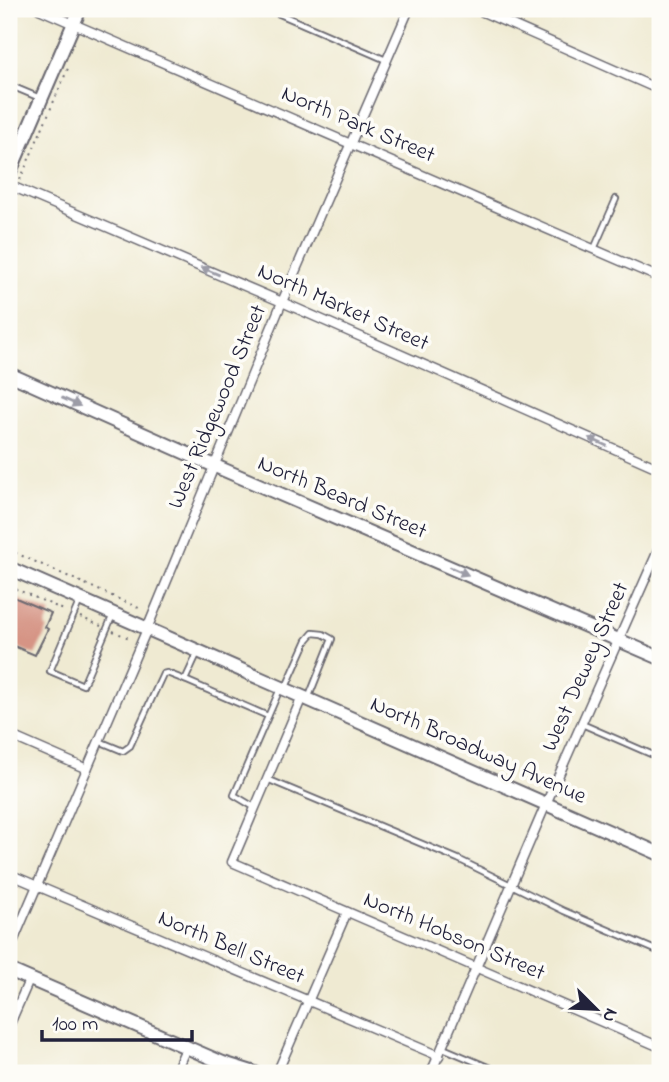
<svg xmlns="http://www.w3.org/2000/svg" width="669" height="1082" font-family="'Indie Flower',sans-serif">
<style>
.building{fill:#d69485}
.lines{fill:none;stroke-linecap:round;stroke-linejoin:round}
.lane-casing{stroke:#6a6870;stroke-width:8}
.street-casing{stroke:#6a6870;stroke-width:11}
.secondary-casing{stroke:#6a6870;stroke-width:16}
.primary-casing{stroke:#6a6870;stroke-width:16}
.path{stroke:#6a6870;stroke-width:2;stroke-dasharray:2 5;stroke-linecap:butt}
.lane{stroke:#fff;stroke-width:4.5}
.street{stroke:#fff;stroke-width:8}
.secondary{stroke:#fff;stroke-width:12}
.primary{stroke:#fff;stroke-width:12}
.oneway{fill:#9c9ca7}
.labels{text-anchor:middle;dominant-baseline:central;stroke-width:7;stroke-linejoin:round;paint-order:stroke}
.street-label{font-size:23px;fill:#22223b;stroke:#fdfcf7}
</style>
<rect width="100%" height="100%" fill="#fdfcf7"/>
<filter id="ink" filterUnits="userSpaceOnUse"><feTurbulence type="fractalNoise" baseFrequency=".0143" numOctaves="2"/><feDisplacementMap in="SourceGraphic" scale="14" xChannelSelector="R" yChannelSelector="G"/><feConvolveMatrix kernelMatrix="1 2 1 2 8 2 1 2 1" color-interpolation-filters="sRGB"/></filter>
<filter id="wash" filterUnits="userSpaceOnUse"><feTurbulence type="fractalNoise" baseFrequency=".00686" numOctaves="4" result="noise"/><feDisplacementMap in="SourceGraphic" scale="28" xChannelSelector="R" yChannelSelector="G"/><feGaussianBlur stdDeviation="1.57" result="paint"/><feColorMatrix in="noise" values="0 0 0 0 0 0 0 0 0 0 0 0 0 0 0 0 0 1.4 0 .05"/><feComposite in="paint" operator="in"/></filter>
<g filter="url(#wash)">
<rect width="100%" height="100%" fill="#efead2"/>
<g id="blocks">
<path class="building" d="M9 595 51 613 45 627 48 629 35 655 9 644Z"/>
</g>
</g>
<g filter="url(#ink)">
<use href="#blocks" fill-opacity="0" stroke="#6a6870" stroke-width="2"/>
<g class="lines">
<defs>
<g id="lane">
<path d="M268 9 386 60"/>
<path d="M9 85 40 98"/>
<path d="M594 249 616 199"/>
<path d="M80 600 50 671 83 685 112 617"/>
<path d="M185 680 198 652"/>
<path d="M286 687 307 640 313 633 323 634 332 639 308 699"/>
<path d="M582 724 660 758"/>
<path d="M99 741 123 751 130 746 163 674 167 673 185 680 268 716"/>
<path d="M267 779 458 859 564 911 660 952"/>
<path d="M254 807 234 795 280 689"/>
<path d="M443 1048 502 1073"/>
</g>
<g id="street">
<path d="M39 9 660 278"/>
<path d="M476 9 660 90"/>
<path d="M9 185 282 302 660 469"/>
<path d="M302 697 232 862 660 1047"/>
<path d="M9 735 87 769"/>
<path d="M9 874 439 1056"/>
<path d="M9 951 147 629 282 302 409 9"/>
<path d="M9 1026 30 978"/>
<path d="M175 1073 187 1046"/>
<path d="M277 1073 347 912"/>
<path d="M431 1073 546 804 660 546"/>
</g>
<g id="secondary">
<path d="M9 374 215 466 660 658"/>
<path d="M9 568 660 854"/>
<path d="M9 970 223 1063 255 1073"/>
</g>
<path id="primary" d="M9 174 80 9"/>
</defs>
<use href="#lane" class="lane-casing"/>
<use href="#street" class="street-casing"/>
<use href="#secondary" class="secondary-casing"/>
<use href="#primary" class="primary-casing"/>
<g class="path">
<path d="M20 180 69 66"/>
<path d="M9 207 12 198"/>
<path d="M9 550 141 609"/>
<path d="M9 586 66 611"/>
<path d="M80 617 101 626"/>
<path d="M113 631 129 638"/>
</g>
<use href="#lane" class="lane"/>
<use href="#street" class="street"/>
<use href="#secondary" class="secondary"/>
<use href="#primary" class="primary"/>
</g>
<defs><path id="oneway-solid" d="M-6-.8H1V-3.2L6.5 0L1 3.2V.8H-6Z" transform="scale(1.75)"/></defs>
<g class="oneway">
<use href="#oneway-solid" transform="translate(210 271) rotate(-157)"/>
<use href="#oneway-solid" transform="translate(71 402) rotate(24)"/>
<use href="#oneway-solid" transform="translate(598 442) rotate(-156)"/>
<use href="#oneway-solid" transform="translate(459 571) rotate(23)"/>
</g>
</g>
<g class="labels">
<g class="street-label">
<text transform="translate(358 125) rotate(23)">North Park Street</text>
<text transform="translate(343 308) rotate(24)">North Market Street</text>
<text transform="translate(218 407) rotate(-67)">West Ridgewood Street</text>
<text transform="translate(342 498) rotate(23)">North Beard Street</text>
<text transform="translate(586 667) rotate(-66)">West Dewey Street</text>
<text transform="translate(478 751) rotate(24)">North Broadway Avenue</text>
<text transform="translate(454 937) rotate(23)">North Hobson Street</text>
<text transform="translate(231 948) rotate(23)">North Bell Street</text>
</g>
</g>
<rect width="669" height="1082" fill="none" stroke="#fdfcf7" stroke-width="35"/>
<g transform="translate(596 1009) rotate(114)" stroke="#fdfcf7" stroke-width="5" paint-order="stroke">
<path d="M0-5L12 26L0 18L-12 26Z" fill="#22223b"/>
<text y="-10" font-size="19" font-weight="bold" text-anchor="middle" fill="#22223b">N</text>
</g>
<path d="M42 1030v10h150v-10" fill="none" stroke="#22223b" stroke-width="3.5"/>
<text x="52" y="1030" font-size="21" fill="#22223b" stroke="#fdfcf7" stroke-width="5" paint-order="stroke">100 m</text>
</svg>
